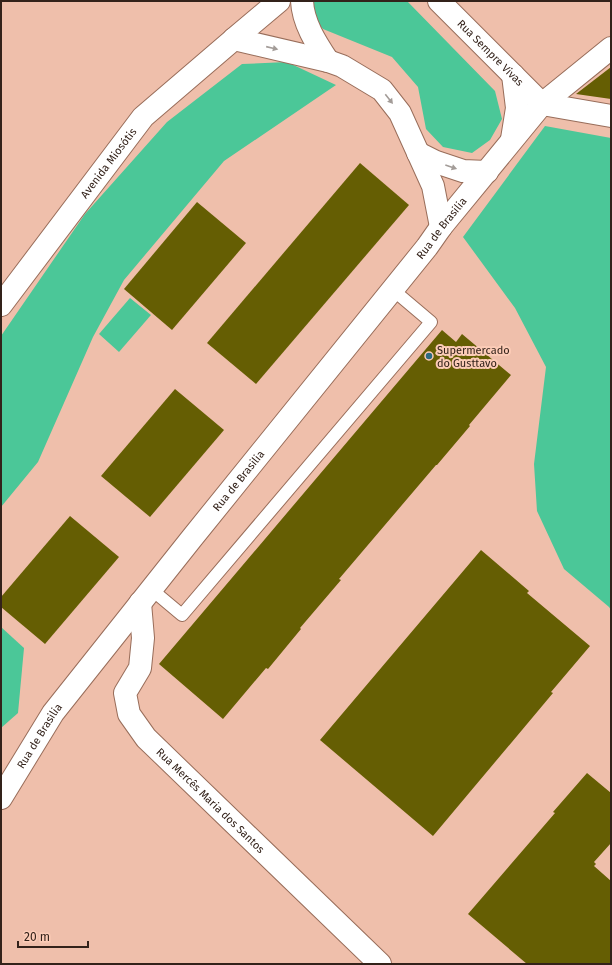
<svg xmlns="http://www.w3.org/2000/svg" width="612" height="965" font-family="'Fira Sans',sans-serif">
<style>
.green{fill:#4bc798}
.building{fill:#655e03}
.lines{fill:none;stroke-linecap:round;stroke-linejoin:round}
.service-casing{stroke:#986d5a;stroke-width:14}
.minor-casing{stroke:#986d5a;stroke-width:24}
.tertiary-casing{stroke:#986d5a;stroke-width:24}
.service{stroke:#fff;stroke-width:12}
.minor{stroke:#fff;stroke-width:22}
.tertiary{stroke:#fff;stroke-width:22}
.oneway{fill:#a39c98}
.poi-dot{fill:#2c6a80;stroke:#fcccb7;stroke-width:1.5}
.labels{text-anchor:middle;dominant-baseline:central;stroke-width:4;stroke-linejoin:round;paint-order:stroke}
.street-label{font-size:11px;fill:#33221a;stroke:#fcccb7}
.poi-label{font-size:11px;fill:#33221a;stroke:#fcccb7;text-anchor:start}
</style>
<rect width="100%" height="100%" fill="#efbfab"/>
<g class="green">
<path d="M309 1H407L495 91 502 119 490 140 472 153 443 147 426 129 418 87 392 57 323 29 306 8Z"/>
<path d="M287 62 336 85 224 161 124 280 93 337 38 462 1 507V336L85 214 167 122 242 64Z"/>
<path d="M545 126 611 138V610L609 607 564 569 537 511 534 464 546 367 515 308 463 237Z"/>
<path d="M130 298 151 315 119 352 99 334Z"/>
<path d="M1 627 24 648 18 713 1 728Z"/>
</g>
<g class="building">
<path d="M611 67V99L576 94Z"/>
<path d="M360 163 409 205 256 384 207 343Z"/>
<path d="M197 202 246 243 172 330 124 289Z"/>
<path d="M442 330 456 342 462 334 511 375 469 425 470 426 437 465H436L339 579 341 580 300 628 301 629 268 669 266 668 223 719 159 664Z"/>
<path d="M175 389 224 430 150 517 101 476Z"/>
<path d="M70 516 119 557 45 644 1 607V597Z"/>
<path d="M481 550 529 591 527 593 590 646 551 692 553 693 433 836 320 740Z"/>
<path d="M587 773 611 793V843L594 862 596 864 594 866 611 881V964H527L468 914 555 813 553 812Z"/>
</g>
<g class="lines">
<defs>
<path id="service" d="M151 589 182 615 431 322 392 289"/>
<g id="minor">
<path d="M542 104 611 48"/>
<path id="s1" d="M1 305 143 117 234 39"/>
<path id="s2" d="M140 603 143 638 140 668 125 693 129 714 146 738 380 964"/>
</g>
<g id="tertiary">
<path d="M302 1C303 23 316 43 328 61"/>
<path id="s3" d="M439 1 542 104"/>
<path d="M234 39 328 61 342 66 382 90 400 113 433 186 441 227"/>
<path d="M234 39 279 1"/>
<path d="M542 104 611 116"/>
<path d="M512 139 517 108 513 75"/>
<path d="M418 153 436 162 463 171 487 172"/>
<path id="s4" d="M1 798 53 713 192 538 427 247 441 227 542 104"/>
</g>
</defs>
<use href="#service" class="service-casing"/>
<use href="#minor" class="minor-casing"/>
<use href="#tertiary" class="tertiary-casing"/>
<use href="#service" class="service"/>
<use href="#minor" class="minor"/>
<use href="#tertiary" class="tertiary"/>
</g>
<defs><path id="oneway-solid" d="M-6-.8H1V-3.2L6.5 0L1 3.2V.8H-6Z"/></defs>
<g class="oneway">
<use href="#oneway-solid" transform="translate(272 48) rotate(13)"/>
<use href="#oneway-solid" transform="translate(389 99) rotate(52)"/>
<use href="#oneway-solid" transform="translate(451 167) rotate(19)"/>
</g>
<circle class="poi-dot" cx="429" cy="356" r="4"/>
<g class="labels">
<g class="street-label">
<text stroke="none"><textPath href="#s3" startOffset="73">Rua Sempre Vivas</textPath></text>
<text stroke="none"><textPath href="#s1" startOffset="178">Avenida Miosótis</textPath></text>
<text stroke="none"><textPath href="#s4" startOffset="721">Rua de Brasilia</textPath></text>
<text stroke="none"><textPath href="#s4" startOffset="397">Rua de Brasilia</textPath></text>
<text stroke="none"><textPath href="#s4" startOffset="73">Rua de Brasilia</textPath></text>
<text stroke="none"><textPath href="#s2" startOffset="235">Rua Mercês Maria dos Santos</textPath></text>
</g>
<g class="poi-label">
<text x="437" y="350">Supermercado<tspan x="437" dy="13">do Gusttavo</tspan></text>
</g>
</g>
<rect width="612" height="965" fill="none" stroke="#33221a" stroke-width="4"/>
<path d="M18 941v6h70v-6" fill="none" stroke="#33221a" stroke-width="2"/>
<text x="24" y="941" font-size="12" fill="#33221a" stroke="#fcccb7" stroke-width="3" paint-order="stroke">20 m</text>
</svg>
